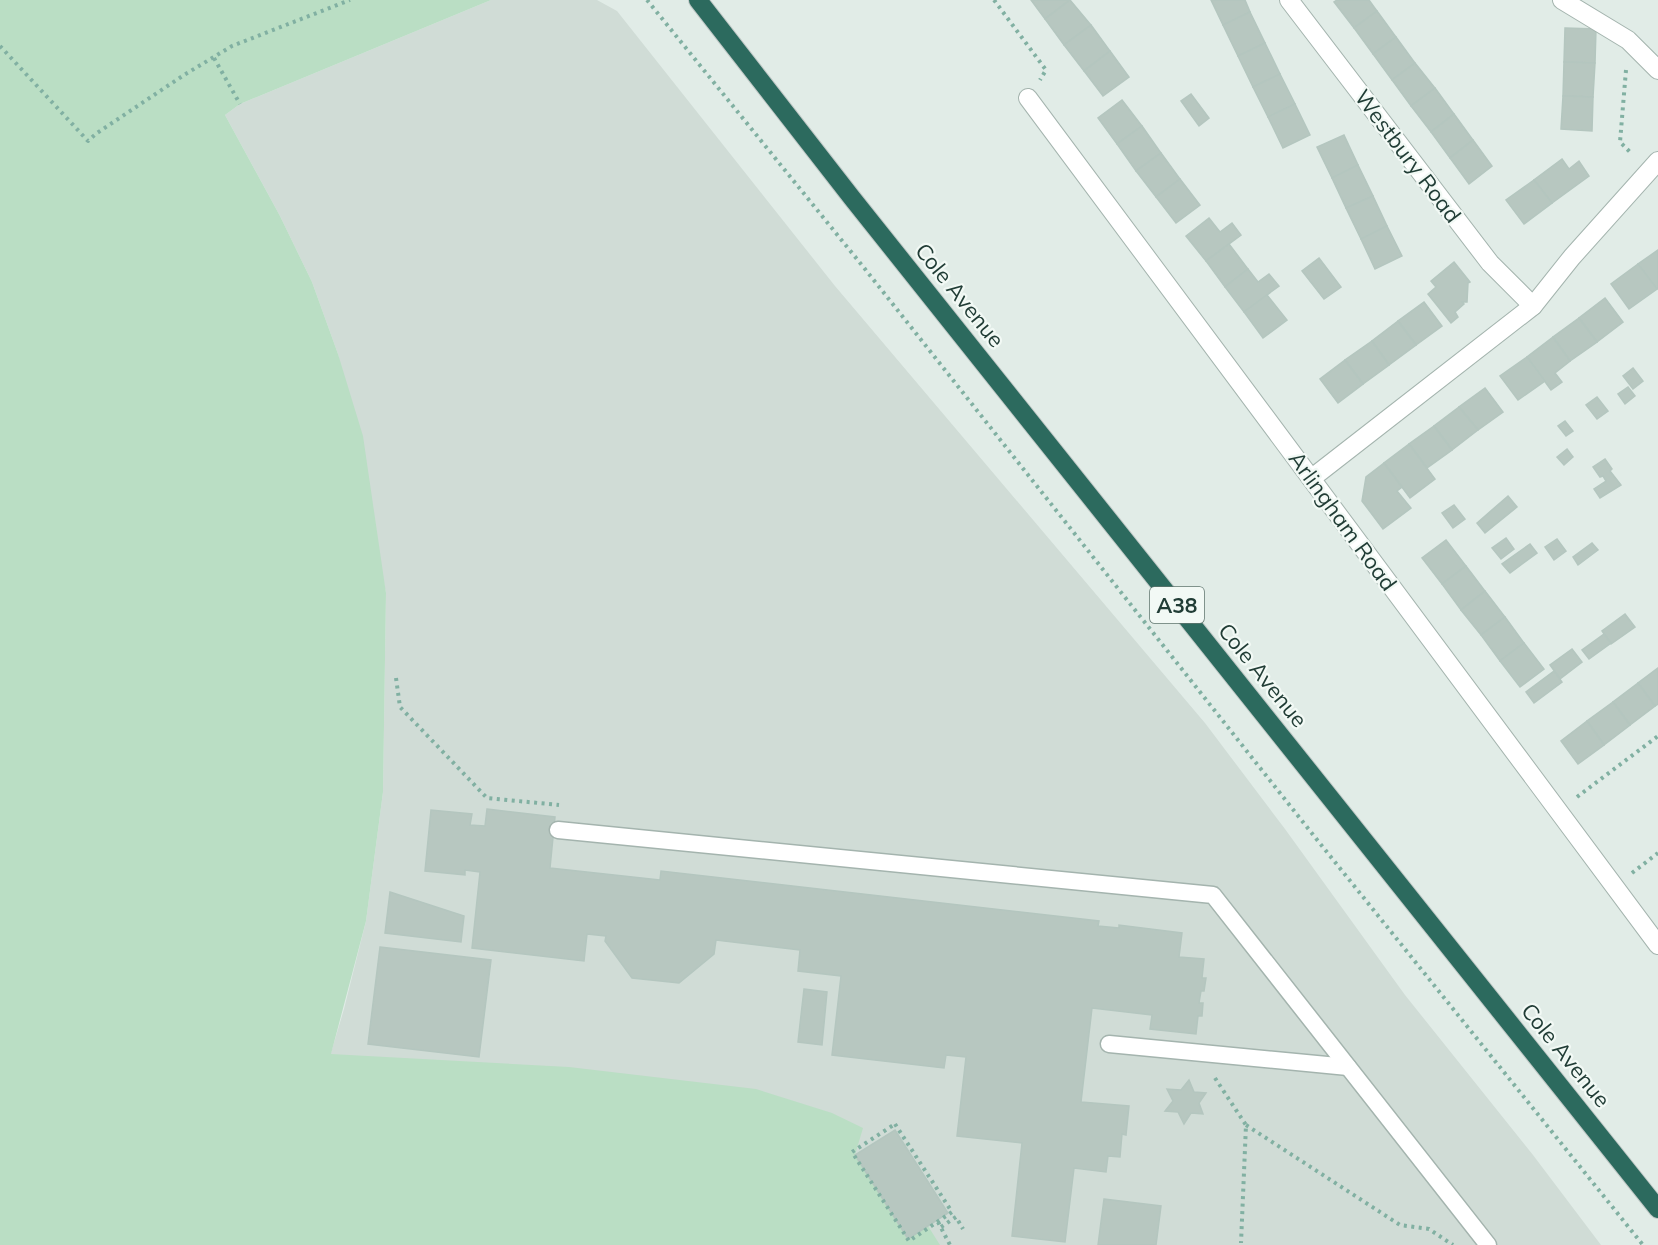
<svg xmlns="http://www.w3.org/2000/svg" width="1658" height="1245" font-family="Mulish,sans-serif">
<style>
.built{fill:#d0dcd6}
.green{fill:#badec4}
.building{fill:#b7c7c0;stroke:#b4c6bf;stroke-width:1.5}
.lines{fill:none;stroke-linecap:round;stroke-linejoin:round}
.lane-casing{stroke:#a4b4ae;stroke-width:19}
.street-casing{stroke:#a4b4ae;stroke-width:20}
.highway-casing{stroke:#c1c9c7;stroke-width:20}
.path{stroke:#81b0a2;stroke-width:4;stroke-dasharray:3 4.5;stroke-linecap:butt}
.lane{stroke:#fff;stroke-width:16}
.street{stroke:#fff;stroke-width:18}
.highway{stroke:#2c6a5e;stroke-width:18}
.labels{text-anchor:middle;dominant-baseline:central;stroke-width:4.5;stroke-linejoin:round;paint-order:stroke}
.shield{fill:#f2f9f5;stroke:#60756f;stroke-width:1.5}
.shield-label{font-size:21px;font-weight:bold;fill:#213d36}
.street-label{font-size:22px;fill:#213d36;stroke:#f2f9f5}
</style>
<rect width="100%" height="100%" fill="#e1ece7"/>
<path class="built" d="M491 0H597L617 11 835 286 1205 723 1285 829 1405 995 1533 1155 1601 1245H274L344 1009 366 921 383 792 386 593 338 354 312 282 280 216 225 115 240 104Z"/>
<path class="green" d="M0 0H491L240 104 225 115 280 216 312 282 338 354 363 436 386 593 383 792 366 921 331 1054 569 1067 756 1089 832 1113 863 1128 855 1155 908 1239 928 1226 940 1245H0Z"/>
<g class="building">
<path d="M1031 0H1070L1045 19Z"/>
<path d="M1070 0 1091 25 1064 45 1045 19Z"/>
<path d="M1211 0H1245L1250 12 1223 25Z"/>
<path d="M1337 0H1369L1377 11 1354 28 1334 2Z"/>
<path d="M1377 11 1396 37 1373 54 1354 28Z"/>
<path d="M1250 12 1265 43 1238 56 1223 25Z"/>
<path d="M1091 25 1110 51 1084 71 1064 45Z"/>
<path d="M1565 28 1596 29 1595 63 1564 62Z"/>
<path d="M1396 37 1415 63 1392 80 1373 54Z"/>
<path d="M1265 43 1280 74 1253 87 1238 56Z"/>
<path d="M1110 51 1129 77 1103 96 1084 71Z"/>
<path d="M1564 62 1595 63 1593 97 1563 96Z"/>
<path d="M1415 63 1435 88 1411 106 1392 80Z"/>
<path d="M1280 74 1295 104 1268 117 1253 87Z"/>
<path d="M1435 88 1454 114 1431 132 1411 106Z"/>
<path d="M1191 94 1209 118 1199 126 1181 101Z"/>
<path d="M1563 96 1593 97 1592 131 1561 129Z"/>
<path d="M1122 100 1142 126 1117 144 1098 118Z"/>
<path d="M1295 104 1310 135 1283 148 1268 117Z"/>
<path d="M1454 114 1473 140 1450 158 1431 132Z"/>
<path d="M1142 126 1161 153 1136 171 1117 144Z"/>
<path d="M1344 135 1358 165 1332 178 1317 147Z"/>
<path d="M1473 140 1492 166 1469 184 1450 158Z"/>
<path d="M1161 153 1180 179 1156 197 1136 171Z"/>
<path d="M1562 159 1569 169 1579 161 1589 176 1552 203 1534 180Z"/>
<path d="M1358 165 1373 196 1346 208 1332 178Z"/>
<path d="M1180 179 1200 205 1176 223 1156 197Z"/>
<path d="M1534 180 1552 203 1524 224 1506 200Z"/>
<path d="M1373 196 1387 226 1361 239 1346 208Z"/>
<path d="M1209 218 1220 232 1232 223 1241 235 1206 261 1186 236Z"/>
<path d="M1387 226 1402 256 1375 269 1361 239Z"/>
<path d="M1229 244 1248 269 1225 287 1206 261Z"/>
<path d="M1658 250V288L1657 289 1638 264Z"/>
<path d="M1319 258 1341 287 1324 299 1302 271Z"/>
<path d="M1454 262 1470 282 1468 283 1467 302H1462L1464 304 1455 312 1458 317 1451 323 1428 294 1436 287 1431 281Z"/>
<path d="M1638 264 1657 289 1629 309 1611 284Z"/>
<path d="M1248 269 1258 282 1269 274 1279 286 1244 312 1225 287Z"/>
<path d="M1267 295 1287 320 1263 338 1244 312Z"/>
<path d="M1605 298 1623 322 1597 342 1579 318Z"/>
<path d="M1424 302 1442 326 1416 345 1398 321Z"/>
<path d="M1579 318 1597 342 1570 361 1553 337Z"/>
<path d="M1398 321 1416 345 1389 365 1372 341Z"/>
<path d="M1553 337 1570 361 1555 373 1562 382 1551 390 1527 357Z"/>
<path d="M1372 341 1389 365 1363 384 1345 360Z"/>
<path d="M1527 357 1545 381 1518 400 1500 376Z"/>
<path d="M1345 360 1363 384 1338 403 1320 379Z"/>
<path d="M1633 368 1643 381 1633 389 1623 376Z"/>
<path d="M1628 387 1635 396 1625 404 1618 394Z"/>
<path d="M1485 388 1503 412 1478 430 1459 407Z"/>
<path d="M1597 397 1608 411 1597 419 1586 405Z"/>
<path d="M1459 407 1478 430 1452 450 1434 426Z"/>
<path d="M1565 421 1573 431 1566 436 1558 426Z"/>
<path d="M1434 426 1452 450 1427 468 1409 444Z"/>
<path d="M1409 444 1435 479 1410 498 1384 463Z"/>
<path d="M1567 449 1573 457 1564 465 1557 457Z"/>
<path d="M1605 459 1612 469 1610 471 1621 485 1600 498 1594 489 1606 481 1603 476 1600 477 1593 467Z"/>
<path d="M1384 463 1402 487 1397 491 1411 508 1383 529 1362 501 1366 477Z"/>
<path d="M1508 496 1517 507 1485 533 1477 523Z"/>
<path d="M1454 505 1465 519 1453 528 1442 513Z"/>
<path d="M1506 538 1514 549 1501 559 1492 548Z"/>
<path d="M1557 539 1566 551 1554 560 1545 547Z"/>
<path d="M1446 540 1466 566 1442 584 1422 558Z"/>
<path d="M1592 543 1598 550 1578 565 1573 557Z"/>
<path d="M1530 544 1537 553 1510 573 1502 564Z"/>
<path d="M1466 566 1485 591 1461 610 1442 584Z"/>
<path d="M1485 591 1505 617 1481 635 1461 610Z"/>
<path d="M1625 614 1635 627 1611 644 1602 631Z"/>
<path d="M1505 617 1524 643 1500 661 1481 635Z"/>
<path d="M1604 634 1611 643 1589 659 1582 650Z"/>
<path d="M1524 643 1544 669 1520 687 1500 661Z"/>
<path d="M1572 649 1582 662 1560 679 1550 665Z"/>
<path d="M1658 668V704L1655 706 1638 683Z"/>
<path d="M1554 671 1562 682 1534 703 1526 692Z"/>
<path d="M1638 683 1655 706 1630 725 1613 702Z"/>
<path d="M1613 702 1630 725 1604 745 1587 721Z"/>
<path d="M1587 721 1604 745 1578 764 1561 741Z"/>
<path d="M487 809 555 817 550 868 660 880 661 871 1099 921 1098 926 1119 928V925L1182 933 1179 957 1204 959 1202 978H1206L1204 991H1201L1199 1003H1203L1202 1016H1198L1196 1034 1150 1029 1152 1015 1092 1008 1081 1102 1129 1106 1126 1135 1122 1134 1120 1157 1108 1156 1106 1172 1074 1168 1065 1242 1012 1236 1022 1143 957 1136 966 1057 946 1055 944 1068 832 1055 841 976 798 971 800 950 716 940 714 954 679 983 632 978 605 941 606 936 587 934 584 961 472 948 480 872 465 870V875L425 871 431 810 472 814 470 825 485 826Z"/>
<path d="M390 892 464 916 461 942 385 933Z"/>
<path d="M380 947 491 960 479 1057 368 1044Z"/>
<path d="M804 989 827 992 822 1045 798 1042Z"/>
<path d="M1189 1080 1194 1092 1206 1093 1199 1103 1203 1114 1191 1113 1184 1124 1178 1112 1165 1111 1173 1101 1167 1089 1181 1090Z"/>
<path d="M895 1130 948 1213 908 1239 855 1155Z"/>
<path d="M1104 1199 1161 1206 1156 1245H1098Z"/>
</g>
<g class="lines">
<defs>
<g id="lane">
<path d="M558 830 1213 895 1488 1245"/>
<path d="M1109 1044 1348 1067"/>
</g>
<g id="street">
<path d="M1289 0 1490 263 1533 306"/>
<path d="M1562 0 1628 40 1658 70"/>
<path d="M1028 98 1658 945"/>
<path d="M1312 478 1533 306 1572 257 1658 161"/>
</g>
<path id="highway" d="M698 0 852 198 1658 1209"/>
</defs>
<use href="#lane" class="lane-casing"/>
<use href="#street" class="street-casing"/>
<use href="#highway" class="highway-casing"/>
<g class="path">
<path d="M647 0 865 269 1314 836 1643 1245"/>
<path d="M994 0 1046 70 1040 80"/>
<path d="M0 46 88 141 97 133 184 75 232 46 350 0"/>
<path d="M214 58 240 104"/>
<path d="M1626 70 1620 142 1632 154"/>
<path d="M396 678 400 707 487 798 559 805"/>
<path d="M1577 797 1658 736"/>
<path d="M1632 873 1658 853"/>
<path d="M1215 1078 1246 1125 1241 1243"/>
<path d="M895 1124 952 1212 909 1241 852 1152Z"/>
<path d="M1246 1125 1400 1225 1429 1229 1453 1245"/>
<path d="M938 1222 950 1245"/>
<path d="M941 1227 956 1217 963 1229"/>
</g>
<use href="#lane" class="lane"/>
<use href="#street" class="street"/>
<use href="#highway" class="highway"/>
</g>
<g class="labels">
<rect class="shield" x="1150" y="587" width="54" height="36" rx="4.5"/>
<g class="shield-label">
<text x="1177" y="605">A38</text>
</g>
<g class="street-label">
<text transform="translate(1408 156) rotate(53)">Westbury Road</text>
<text transform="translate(960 295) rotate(51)">Cole Avenue</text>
<text transform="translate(1343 521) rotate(54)">Arlingham Road</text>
<text transform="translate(1263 675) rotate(51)">Cole Avenue</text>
<text transform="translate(1566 1055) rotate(51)">Cole Avenue</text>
</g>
</g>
</svg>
